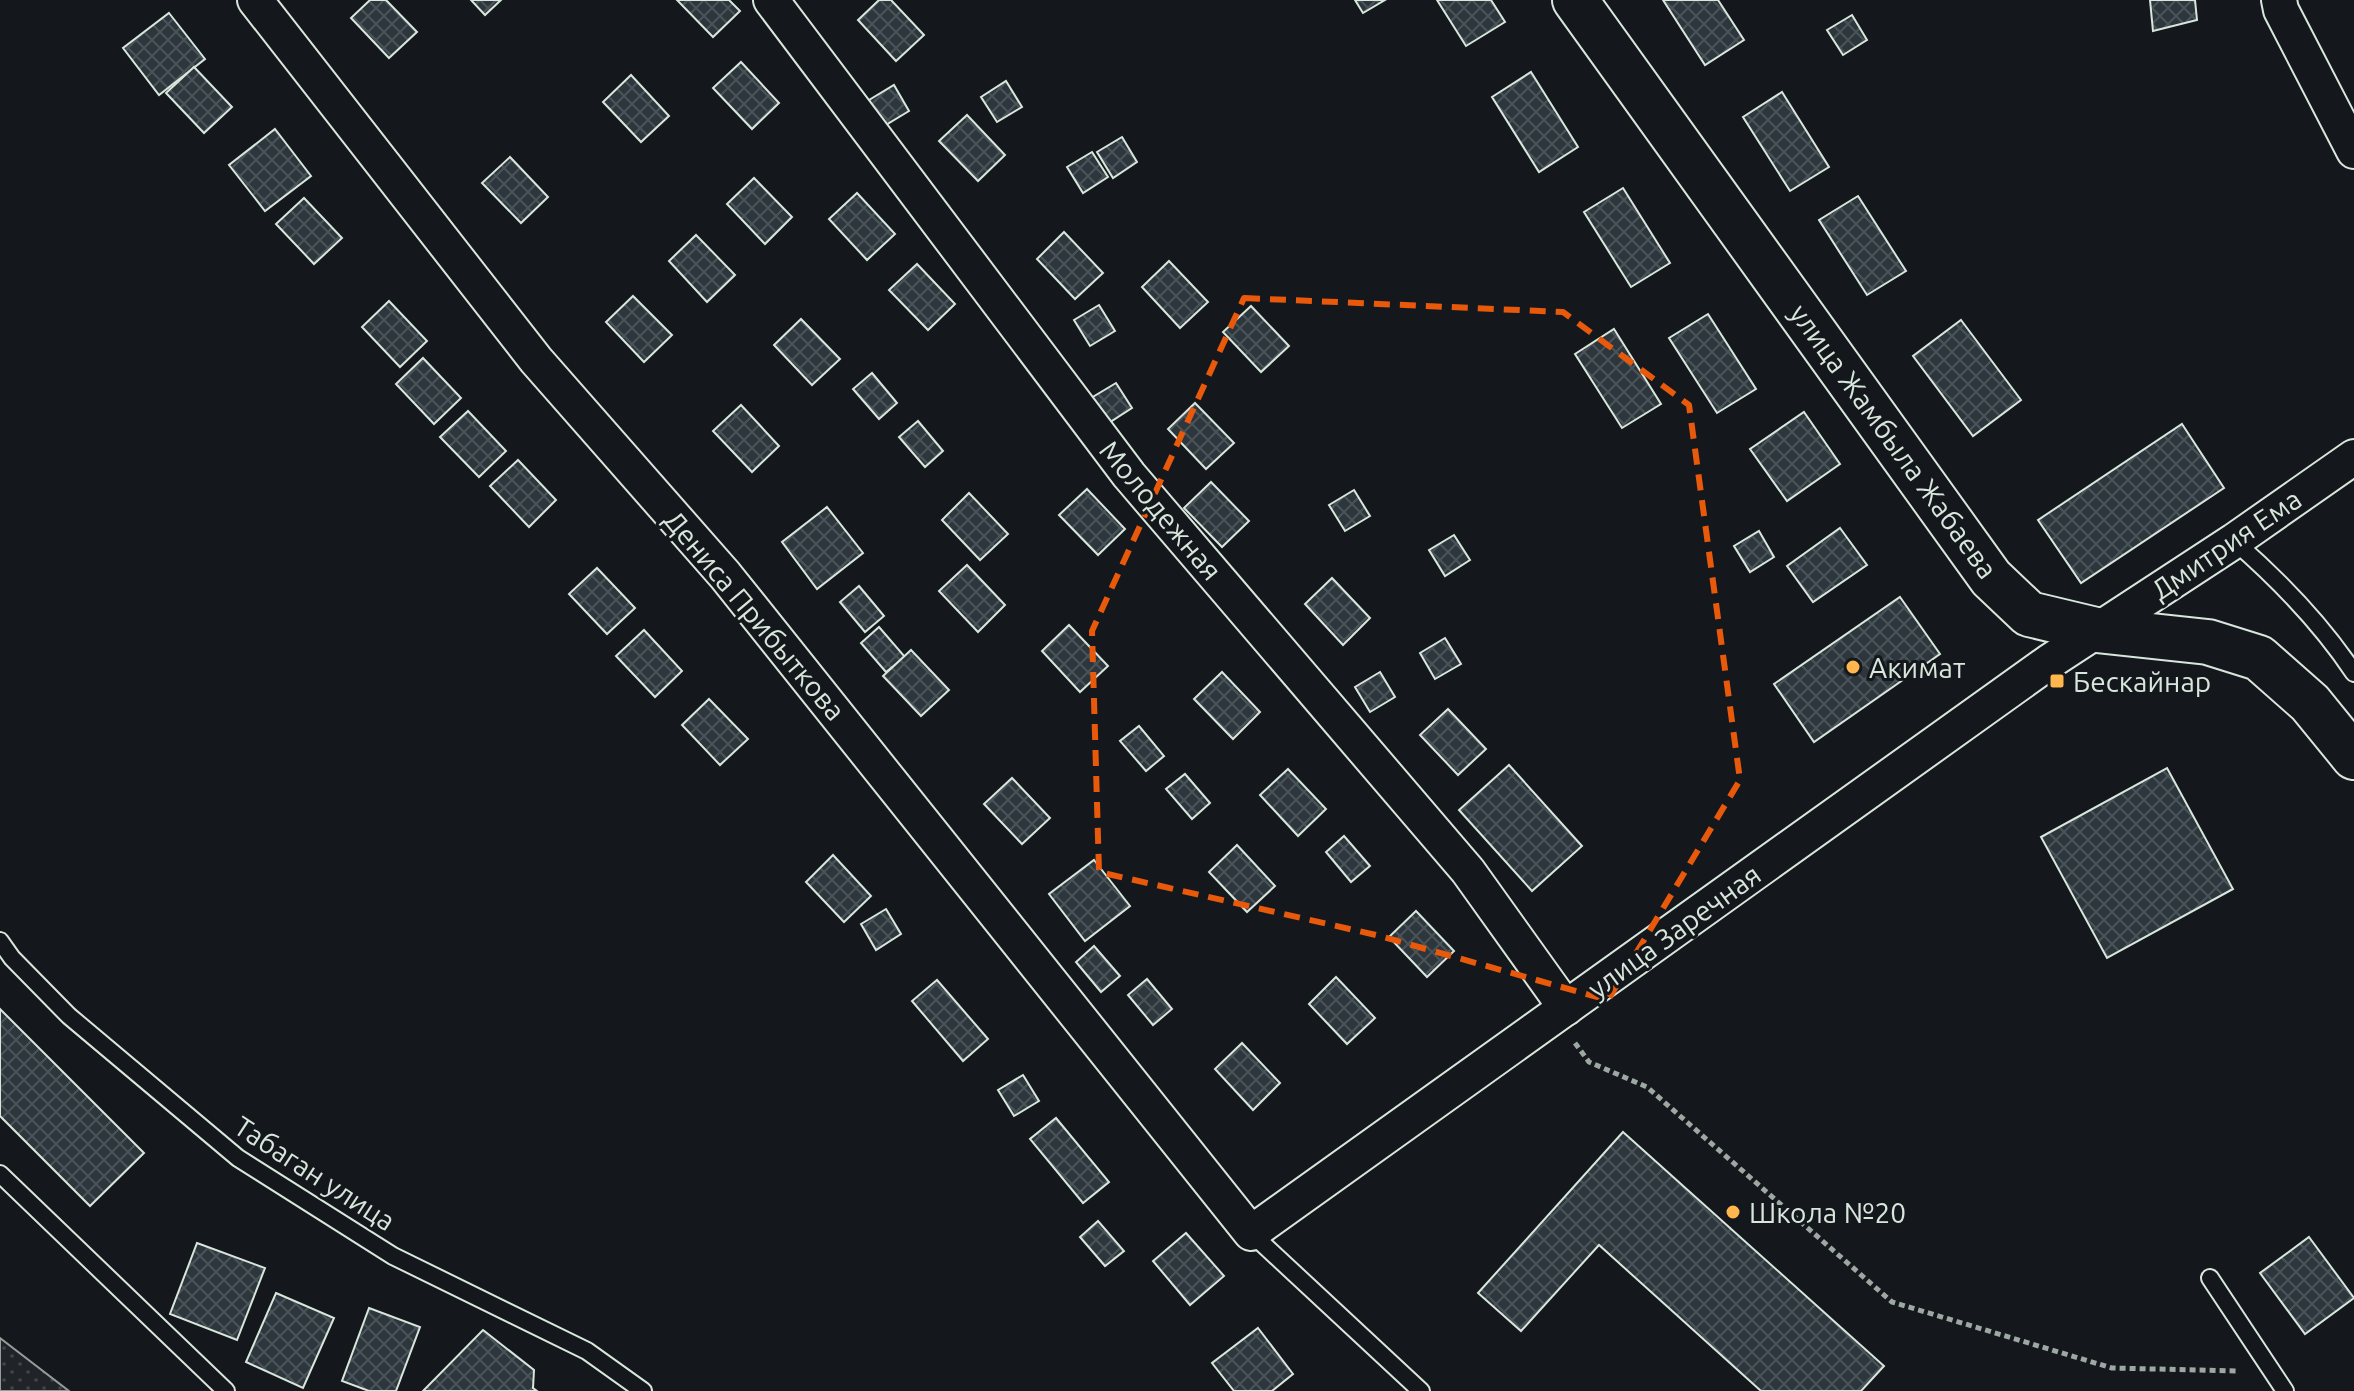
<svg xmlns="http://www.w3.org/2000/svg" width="2354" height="1391" font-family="Ubuntu,sans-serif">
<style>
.grass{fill:url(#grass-dots);stroke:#939e99;stroke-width:2}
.building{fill:url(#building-cross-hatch);stroke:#d8e6dc;stroke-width:2}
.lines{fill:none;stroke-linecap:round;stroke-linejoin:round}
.lane-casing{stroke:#d8e6dc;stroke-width:20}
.street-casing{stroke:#d8e6dc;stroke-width:38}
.secondary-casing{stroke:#d8e6dc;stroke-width:48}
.path{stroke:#9da8a2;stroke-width:5;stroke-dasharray:6 4;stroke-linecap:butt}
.lane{stroke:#14181c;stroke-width:16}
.street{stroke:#14181c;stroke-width:34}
.secondary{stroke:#14181c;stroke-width:44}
.marked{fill:none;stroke:#e8590c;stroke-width:6;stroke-dasharray:16 10;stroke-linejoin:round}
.poi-dot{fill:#ffb74d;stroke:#14181c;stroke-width:3}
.labels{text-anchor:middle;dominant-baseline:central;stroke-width:6;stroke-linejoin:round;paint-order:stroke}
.street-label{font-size:28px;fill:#d8e6dc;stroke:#14181c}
.poi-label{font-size:28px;fill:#d8e6dc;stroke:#14181c;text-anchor:start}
</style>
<defs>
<pattern id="grass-dots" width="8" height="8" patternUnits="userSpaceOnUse" patternTransform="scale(2)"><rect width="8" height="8" fill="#202428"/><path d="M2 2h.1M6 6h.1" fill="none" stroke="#404447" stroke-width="1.8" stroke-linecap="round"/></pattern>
<pattern id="building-cross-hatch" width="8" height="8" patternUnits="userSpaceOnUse" patternTransform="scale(2)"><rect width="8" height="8" fill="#2c363c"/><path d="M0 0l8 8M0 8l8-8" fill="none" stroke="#4a5358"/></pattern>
</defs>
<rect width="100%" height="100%" fill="#14181c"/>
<path class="grass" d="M0 1338 69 1391H0Z"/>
<g class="building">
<path d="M370 0H386L417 32 389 58 351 18Z"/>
<path d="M471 0H501L485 15Z"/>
<path d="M677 0H729L740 11 713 37Z"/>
<path d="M879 0H891L924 35 896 61 858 20Z"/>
<path d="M1355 0H1385L1363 13Z"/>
<path d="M1437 0H1491L1505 22 1466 46Z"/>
<path d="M1663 0H1718L1744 40 1705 65Z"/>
<path d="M2150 0H2195L2197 20 2153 31Z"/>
<path d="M169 13 205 59 159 95 123 48Z"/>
<path d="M1852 15 1867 40 1843 55 1827 30Z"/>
<path d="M741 62 779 103 752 129 713 88Z"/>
<path d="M194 67 232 107 204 133 166 93Z"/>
<path d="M1531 72 1578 147 1539 172 1492 97Z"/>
<path d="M631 75 669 116 641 142 603 102Z"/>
<path d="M1006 81 1022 107 997 122 981 97Z"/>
<path d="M894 85 909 111 884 126 869 100Z"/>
<path d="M1782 92 1829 167 1790 191 1743 117Z"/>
<path d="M967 115 1005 155 978 181 939 141Z"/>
<path d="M275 129 311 176 265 211 229 165Z"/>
<path d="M1122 137 1137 162 1113 178 1097 152Z"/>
<path d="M1092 152 1108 177 1083 193 1067 167Z"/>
<path d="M510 157 548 197 521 223 482 183Z"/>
<path d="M754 178 792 217 765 244 727 204Z"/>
<path d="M1623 188 1670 263 1631 287 1584 212Z"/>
<path d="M857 193 895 234 867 260 829 219Z"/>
<path d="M1858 196 1906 271 1867 295 1819 220Z"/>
<path d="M304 198 342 238 314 264 276 224Z"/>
<path d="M1064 232 1103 273 1075 299 1037 259Z"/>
<path d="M696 235 735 275 707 302 669 261Z"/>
<path d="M1169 261 1208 302 1180 328 1142 287Z"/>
<path d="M917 264 955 304 928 330 889 290Z"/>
<path d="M633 296 672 335 644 362 606 322Z"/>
<path d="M389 301 427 341 400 367 362 327Z"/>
<path d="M1099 305 1115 331 1090 346 1074 320Z"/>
<path d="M1251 306 1289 346 1261 372 1223 332Z"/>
<path d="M1708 314 1756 389 1717 413 1669 338Z"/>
<path d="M801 319 840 359 812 385 774 345Z"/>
<path d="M1961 320 2021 400 1973 436 1913 356Z"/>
<path d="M1614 329 1661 404 1622 428 1575 354Z"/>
<path d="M423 358 461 398 434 424 396 384Z"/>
<path d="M872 373 897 403 879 419 853 389Z"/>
<path d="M1116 383 1132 408 1107 424 1091 398Z"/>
<path d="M1195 403 1234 443 1206 469 1168 429Z"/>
<path d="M741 405 779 446 752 472 713 431Z"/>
<path d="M468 411 506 451 479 477 440 437Z"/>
<path d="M1804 412 1840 464 1787 501 1750 449Z"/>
<path d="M918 421 943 451 925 467 899 437Z"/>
<path d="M2182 424 2224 488 2081 583 2038 520Z"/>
<path d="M518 460 556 500 529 527 490 486Z"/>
<path d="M1211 482 1249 521 1222 547 1184 508Z"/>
<path d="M1087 489 1125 529 1098 555 1059 515Z"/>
<path d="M1354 490 1370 516 1345 531 1329 505Z"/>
<path d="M969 493 1008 534 980 560 942 520Z"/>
<path d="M827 507 863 553 817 589 782 542Z"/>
<path d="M1840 528 1867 565 1813 602 1787 566Z"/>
<path d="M1759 531 1774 557 1750 572 1734 546Z"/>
<path d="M1454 535 1470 560 1445 576 1429 550Z"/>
<path d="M967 565 1005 605 978 632 939 591Z"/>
<path d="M597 568 635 608 607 634 569 594Z"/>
<path d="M1332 578 1370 618 1343 645 1305 604Z"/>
<path d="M859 586 884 616 865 632 840 602Z"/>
<path d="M1900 597 1940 654 1814 742 1774 684Z"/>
<path d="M1069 625 1108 666 1080 692 1042 651Z"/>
<path d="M879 627 905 657 886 672 861 643Z"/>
<path d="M644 630 682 671 655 697 616 656Z"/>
<path d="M1445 638 1461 664 1435 679 1420 653Z"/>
<path d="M911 650 949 690 921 716 883 676Z"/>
<path d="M1222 672 1260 712 1233 739 1194 699Z"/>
<path d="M1380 672 1395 697 1370 712 1355 687Z"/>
<path d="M709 699 748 739 720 765 682 725Z"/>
<path d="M1448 709 1486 749 1458 775 1420 735Z"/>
<path d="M1139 726 1164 756 1146 771 1120 741Z"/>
<path d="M1509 765 1582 846 1532 891 1459 810Z"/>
<path d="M2167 768 2233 889 2107 958 2041 837Z"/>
<path d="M1288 769 1326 809 1298 836 1260 795Z"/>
<path d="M1185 774 1210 803 1192 819 1166 789Z"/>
<path d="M1012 778 1050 818 1022 844 984 804Z"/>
<path d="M1344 836 1370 866 1351 882 1326 852Z"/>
<path d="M1237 845 1275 886 1247 912 1209 872Z"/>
<path d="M833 855 871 896 844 922 806 882Z"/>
<path d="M1094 860 1130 906 1085 941 1049 894Z"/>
<path d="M886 909 901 934 876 950 861 924Z"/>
<path d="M1416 911 1454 951 1427 977 1389 937Z"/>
<path d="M1094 946 1120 976 1101 992 1076 962Z"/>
<path d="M1336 977 1375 1018 1347 1044 1309 1004Z"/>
<path d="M1147 979 1172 1009 1153 1025 1128 995Z"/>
<path d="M937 980 988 1039 963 1061 912 1001Z"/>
<path d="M0 1009 144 1153 90 1206 0 1116Z"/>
<path d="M1242 1043 1280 1083 1253 1110 1215 1069Z"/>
<path d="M1023 1075 1039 1101 1014 1116 998 1090Z"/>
<path d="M1056 1118 1109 1182 1083 1203 1030 1139Z"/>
<path d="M1623 1132 1884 1366 1861 1391H1761L1599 1245 1521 1331 1478 1293Z"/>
<path d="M1098 1221 1124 1251 1105 1266 1080 1237Z"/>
<path d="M1186 1233 1224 1276 1190 1305 1153 1261Z"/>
<path d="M2309 1237 2354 1298 2305 1334 2260 1273Z"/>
<path d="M197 1243 265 1268 237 1340 170 1314Z"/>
<path d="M276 1293 334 1318 303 1388 246 1362Z"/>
<path d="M369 1308 420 1327 396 1391H369L342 1381Z"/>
<path d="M1258 1328 1293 1374 1272 1391H1234L1212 1363Z"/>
<path d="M483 1330 534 1370 533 1388 537 1391H423Z"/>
</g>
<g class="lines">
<defs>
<g id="lane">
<path d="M2234 541C2280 581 2320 622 2354 673"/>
<path d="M0 941 12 958 69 1016 238 1158 393 1256 587 1351 643 1391"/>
<path d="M0 1174 226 1391"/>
<path d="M1251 1233 1421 1391"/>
<path d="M2210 1278 2285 1391"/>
</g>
<g id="street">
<path d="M255 0 536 360 725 575 1251 1233 2049 662 2234 541 2354 457"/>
<path d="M771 0 1129 475 1468 871 1566 1008"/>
<path d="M2279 0 2281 10 2354 151"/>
</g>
<path id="secondary" d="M1575 0 1991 578 2029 614 2096 630 2208 642 2259 658 2310 703 2354 757"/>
</defs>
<use href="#lane" class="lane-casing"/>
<use href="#street" class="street-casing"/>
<use href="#secondary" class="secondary-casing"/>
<path class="path" d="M1575 1043 1589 1062 1647 1087 1892 1302 2112 1368 2239 1371"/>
<use href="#lane" class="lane"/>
<use href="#street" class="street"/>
<use href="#secondary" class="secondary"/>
</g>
<path class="marked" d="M1244 298 1563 312 1689 405 1740 780 1608 1000 1376 935 1099 872 1092 631Z"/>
<g class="poi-dot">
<circle cx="1853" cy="667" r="8"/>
<rect x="2049" y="673" width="16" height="16" rx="4"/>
<circle cx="1733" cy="1212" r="8"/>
</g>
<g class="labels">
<g class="street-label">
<text transform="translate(1894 441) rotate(54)">улица Жамбыла Жабаева</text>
<text transform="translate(1161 510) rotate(50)">Молодежная</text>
<text transform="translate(2226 544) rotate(-34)">Дмитрия Ема</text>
<text transform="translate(755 615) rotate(50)">Дениса Прибыткова</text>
<text transform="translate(1674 931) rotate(-36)">улица Заречная</text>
<text transform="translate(315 1173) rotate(33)">Табаган улица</text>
</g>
<g class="poi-label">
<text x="1869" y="667">Акимат</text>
<text x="2073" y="681">Бескайнар</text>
<text x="1749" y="1212">Школа №20</text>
</g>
</g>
</svg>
